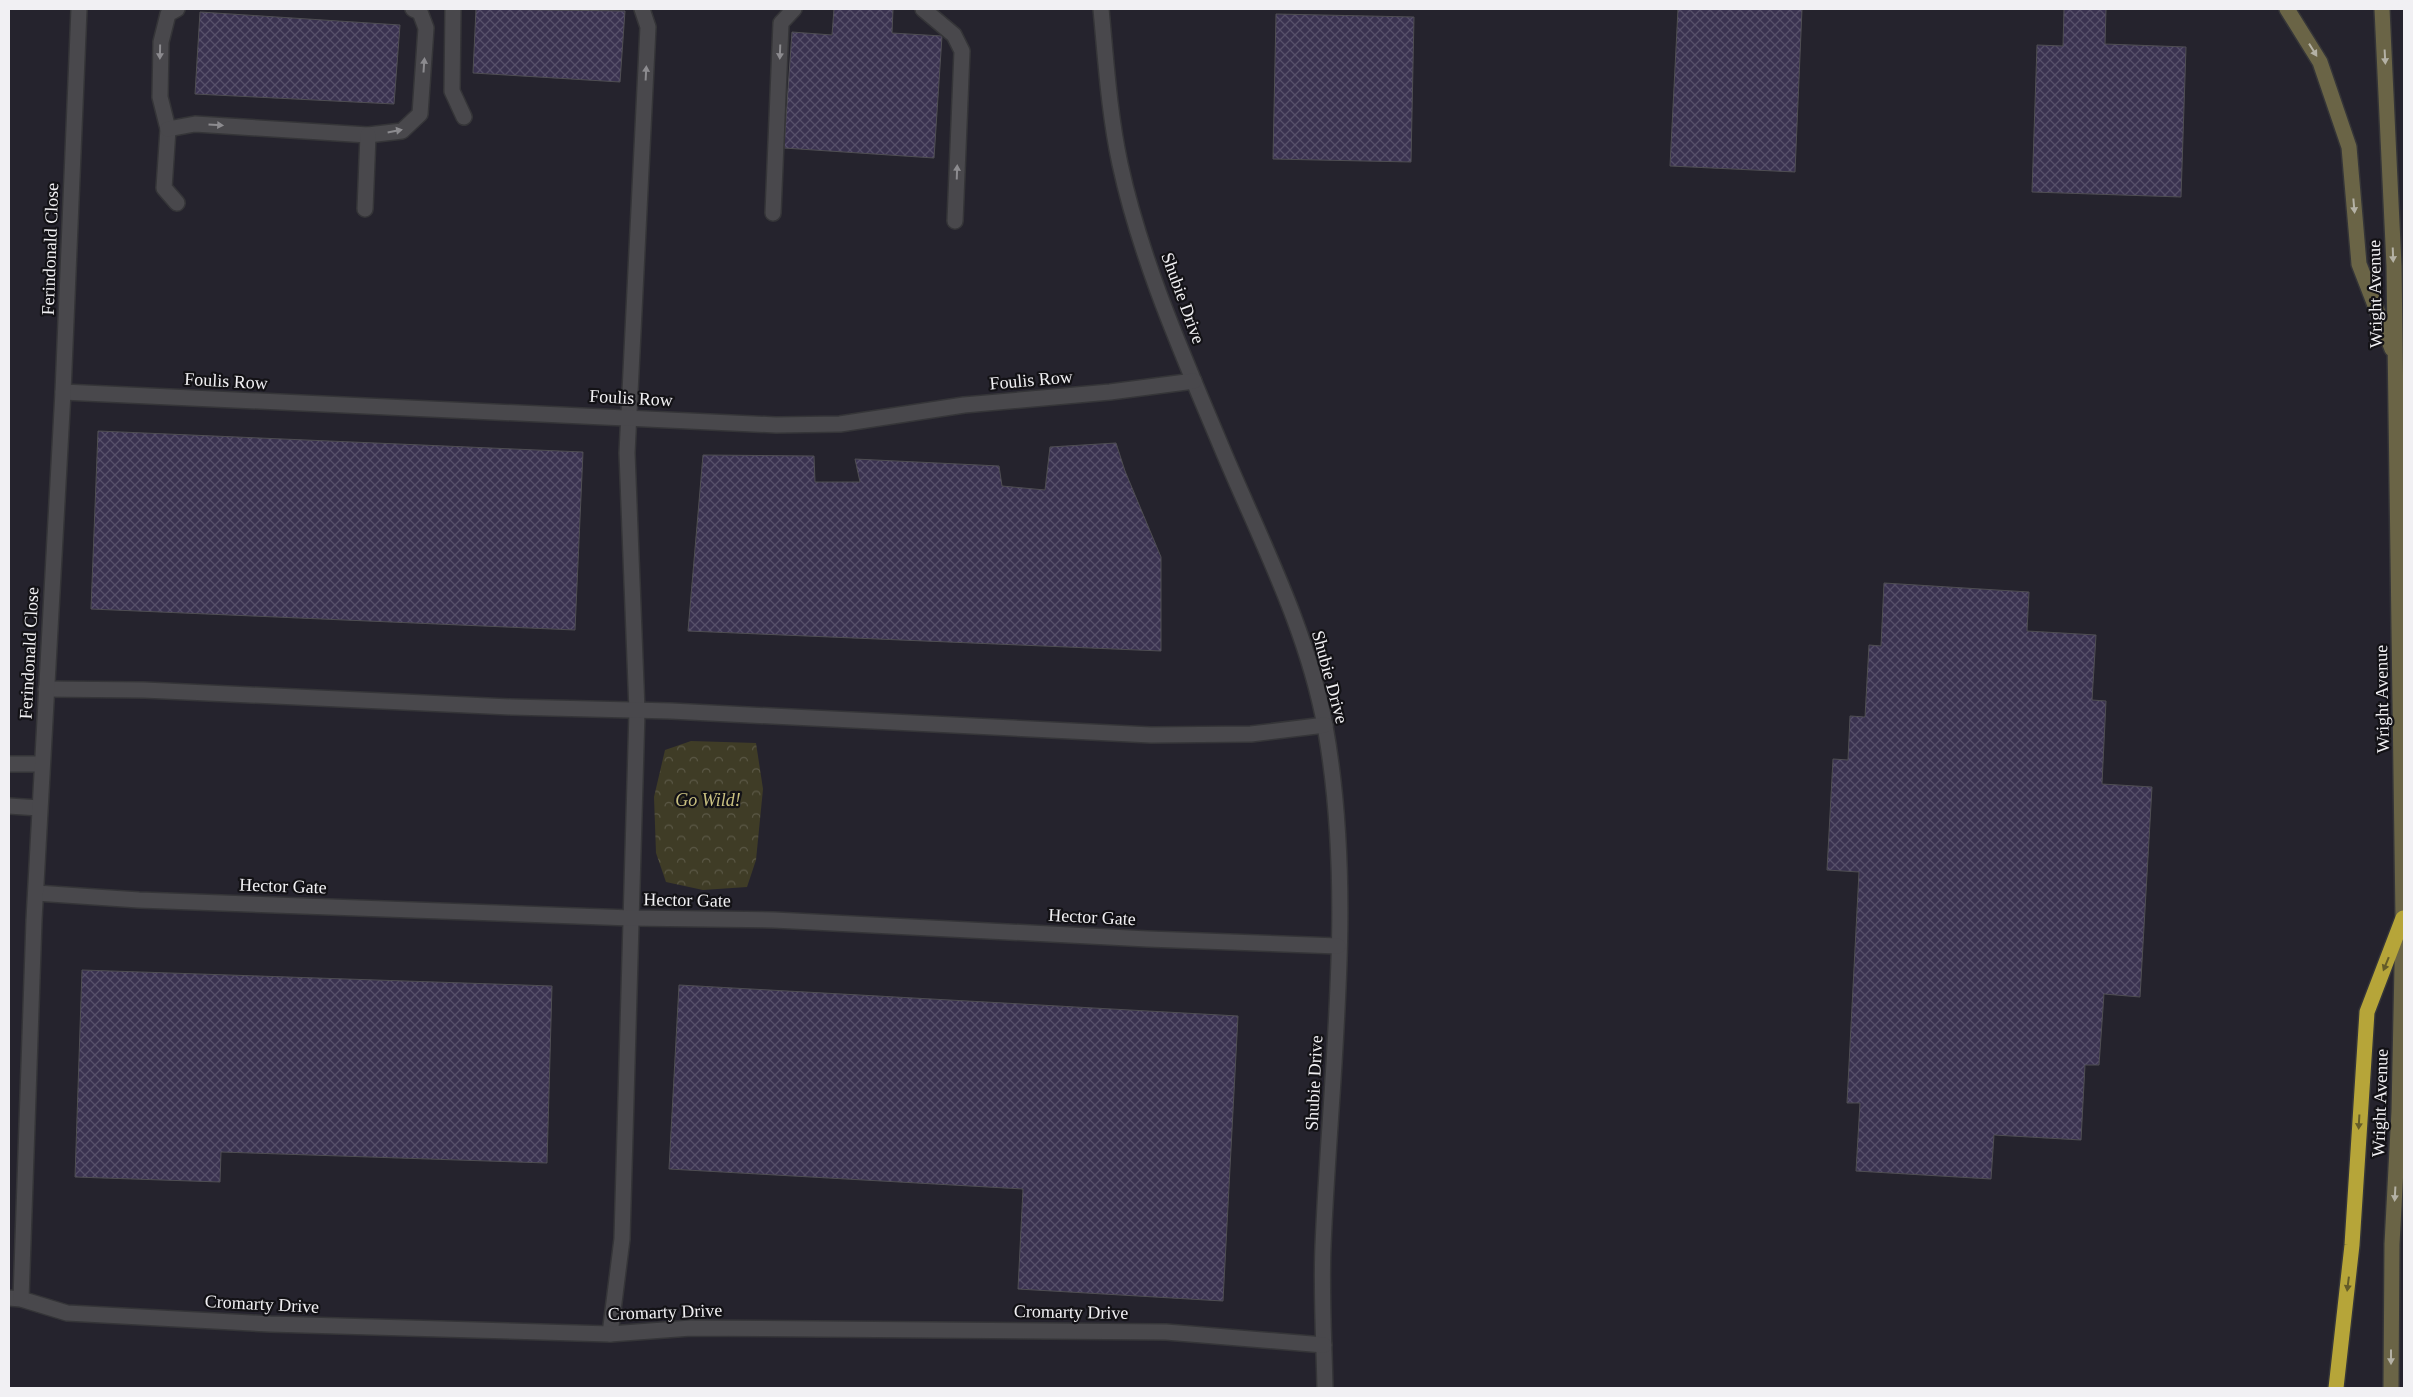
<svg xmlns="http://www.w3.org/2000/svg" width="2413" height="1397" font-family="'Times New Roman',serif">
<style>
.built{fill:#25232d}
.forest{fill:url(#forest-crowns)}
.building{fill:url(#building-cross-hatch);stroke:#4f4e53}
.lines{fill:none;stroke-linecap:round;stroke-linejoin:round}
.lane-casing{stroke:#353538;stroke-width:18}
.street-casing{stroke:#353538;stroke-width:18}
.secondary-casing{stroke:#353538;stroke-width:18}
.highway-casing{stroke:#353538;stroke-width:18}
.lane{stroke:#49484c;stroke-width:15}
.street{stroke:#49484c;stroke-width:15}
.secondary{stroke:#6a6446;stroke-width:15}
.highway{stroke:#b6a539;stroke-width:15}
.oneway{fill:#b4b1a5}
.oneway2{fill:#8c8b8f}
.oneway3{fill:#645c28}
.labels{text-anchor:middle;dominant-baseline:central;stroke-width:4.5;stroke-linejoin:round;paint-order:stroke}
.street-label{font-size:18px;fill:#f1f0f3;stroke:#131216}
.park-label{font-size:18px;font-style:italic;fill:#c9c081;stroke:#131216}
</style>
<defs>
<pattern id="forest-crowns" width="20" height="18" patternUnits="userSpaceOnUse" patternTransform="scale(1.25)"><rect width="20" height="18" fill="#3f3c26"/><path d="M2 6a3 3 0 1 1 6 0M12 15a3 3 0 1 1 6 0" fill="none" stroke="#5b5846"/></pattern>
<pattern id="building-cross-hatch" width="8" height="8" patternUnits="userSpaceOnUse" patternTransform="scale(1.25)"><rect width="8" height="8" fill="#3a3250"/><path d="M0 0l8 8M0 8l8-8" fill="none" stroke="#57506a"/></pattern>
</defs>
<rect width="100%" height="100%" fill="#1c1b1f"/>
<rect class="built" x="9" y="9" width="2395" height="1379"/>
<path class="forest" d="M691 741 756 743 763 789 756 860 747 887 703 890 666 882 656 853 654 797 665 750Z"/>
<g class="building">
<path d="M476 9 625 11 620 82 473 73Z"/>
<path d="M834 9H893L892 33 942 36 934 158 784 148 792 32 832 35Z"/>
<path d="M1678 9H1802L1795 172 1670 166Z"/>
<path d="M2064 9H2106L2105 44 2186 47 2181 197 2032 192 2037 45 2063 46Z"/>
<path d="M200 12 400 25 394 104 195 94Z"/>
<path d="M1276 14 1414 17 1411 162 1273 159Z"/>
<path d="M98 431 583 452 575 630 91 609Z"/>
<path d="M1116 443 1125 471 1161 557V651L688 631 703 455 814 456 815 482H860L855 459 999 466 1002 486 1045 490 1050 447Z"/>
<path d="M1884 583 2029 592 2027 631 2096 635 2092 700 2106 701 2102 784 2152 787 2140 997 2104 994 2099 1065H2085L2081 1140 1994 1135 1991 1179 1856 1171 1860 1103H1847L1859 872 1827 870 1833 759 1848 760 1850 716 1865 717 1869 645 1881 646Z"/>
<path d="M82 970 552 986 547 1163 221 1152 220 1182 75 1177Z"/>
<path d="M679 985 1238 1016 1223 1301 1018 1289 1023 1189 669 1169Z"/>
</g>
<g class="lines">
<defs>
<g id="lane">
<path d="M177 9 168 14 161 42 160 97 168 129 164 188 177 203"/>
<path d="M453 9 452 91 464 117"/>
<path d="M923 9 954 35 962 51 955 221"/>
<path d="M168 129 195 124 368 135 402 131 420 114 426 28 420 12 413 9"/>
<path d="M365 209 368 135"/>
<path d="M773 213 781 23 794 9"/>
<path d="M610 1334 622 1239 637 711 627 453 648 27 642 9"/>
</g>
<g id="street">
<path d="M1101 9C1106 61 1109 113 1120 164 1141 261 1183 355 1221 446 1259 537 1307 628 1325 726 1356 897 1330 1074 1323 1246 1321 1293 1324 1341 1325 1388"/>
<path d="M63 392 776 425 840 424 964 405 1110 392 1194 381"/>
<path d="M46 689 144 690 511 707 671 711 1151 735 1251 734 1325 725"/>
<path d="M9 764H42"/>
<path d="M9 806 39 808"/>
<path d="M36 893 139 900 631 918 774 920 1148 939 1338 946"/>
<path d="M9 1298 21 1299 67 1313 270 1324 610 1334 691 1328 1166 1332 1324 1345"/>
<path d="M21 1299 34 920 63 392 79 9"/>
</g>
<g id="secondary">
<path d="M2287 9 2320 62 2349 147 2359 264 2392 349"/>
<path d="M2382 9 2394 266 2403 918 2399 1111 2392 1244 2391 1388"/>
</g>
<path id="highway" d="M2336 1388 2352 1245 2367 1012 2403 918"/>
</defs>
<use href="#lane" class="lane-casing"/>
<use href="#street" class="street-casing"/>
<use href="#secondary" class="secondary-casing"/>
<use href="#highway" class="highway-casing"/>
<use href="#lane" class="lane"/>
<use href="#street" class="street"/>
<use href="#secondary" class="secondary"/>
<use href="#highway" class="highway"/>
</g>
<defs><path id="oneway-solid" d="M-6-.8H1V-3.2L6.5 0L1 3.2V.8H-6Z" transform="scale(1.25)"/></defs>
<g class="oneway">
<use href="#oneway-solid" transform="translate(2313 50) rotate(58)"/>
<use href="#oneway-solid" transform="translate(2385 57) rotate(87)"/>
<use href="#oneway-solid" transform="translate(2354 206) rotate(85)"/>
<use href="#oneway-solid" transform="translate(2393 255) rotate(88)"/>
<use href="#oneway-solid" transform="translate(2395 1194) rotate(93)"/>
<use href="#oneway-solid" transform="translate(2391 1357) rotate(90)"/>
</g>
<g class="oneway2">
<use href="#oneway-solid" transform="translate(160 52) rotate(91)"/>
<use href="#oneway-solid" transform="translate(780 52) rotate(92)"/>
<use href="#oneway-solid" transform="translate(424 65) rotate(-86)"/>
<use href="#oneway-solid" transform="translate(646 73) rotate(-87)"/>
<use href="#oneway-solid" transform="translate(216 125) rotate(3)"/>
<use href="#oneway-solid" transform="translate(395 131) rotate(-11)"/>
<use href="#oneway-solid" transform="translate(957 172) rotate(-88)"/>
</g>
<g class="oneway3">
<use href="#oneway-solid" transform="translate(2386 964) rotate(112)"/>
<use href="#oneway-solid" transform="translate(2359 1122) rotate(93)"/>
<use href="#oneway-solid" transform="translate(2348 1284) rotate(97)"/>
</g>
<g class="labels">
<g class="street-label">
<text transform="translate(50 249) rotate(-88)">Ferindonald Close</text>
<text transform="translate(2375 294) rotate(-91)">Wright Avenue</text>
<text transform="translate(1183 298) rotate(70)">Shubie Drive</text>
<text transform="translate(1031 380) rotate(-5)">Foulis Row</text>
<text transform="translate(226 381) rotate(3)">Foulis Row</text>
<text transform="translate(631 398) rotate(3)">Foulis Row</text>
<text transform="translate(29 653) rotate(-87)">Ferindonald Close</text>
<text transform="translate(1330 677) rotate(75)">Shubie Drive</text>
<text transform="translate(2382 699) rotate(-91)">Wright Avenue</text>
<text transform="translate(283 886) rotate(2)">Hector Gate</text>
<text transform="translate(687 900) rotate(1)">Hector Gate</text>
<text transform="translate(1092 917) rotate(3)">Hector Gate</text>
<text transform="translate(1314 1083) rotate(-87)">Shubie Drive</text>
<text transform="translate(2380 1103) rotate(-88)">Wright Avenue</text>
<text transform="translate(262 1304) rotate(3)">Cromarty Drive</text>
<text transform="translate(665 1312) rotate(-2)">Cromarty Drive</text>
<text transform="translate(1071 1312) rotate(1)">Cromarty Drive</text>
</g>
<g class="park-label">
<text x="708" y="800">Go Wild!</text>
</g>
</g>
<rect width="2413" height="1397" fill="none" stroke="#f1f0f3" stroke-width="20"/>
</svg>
